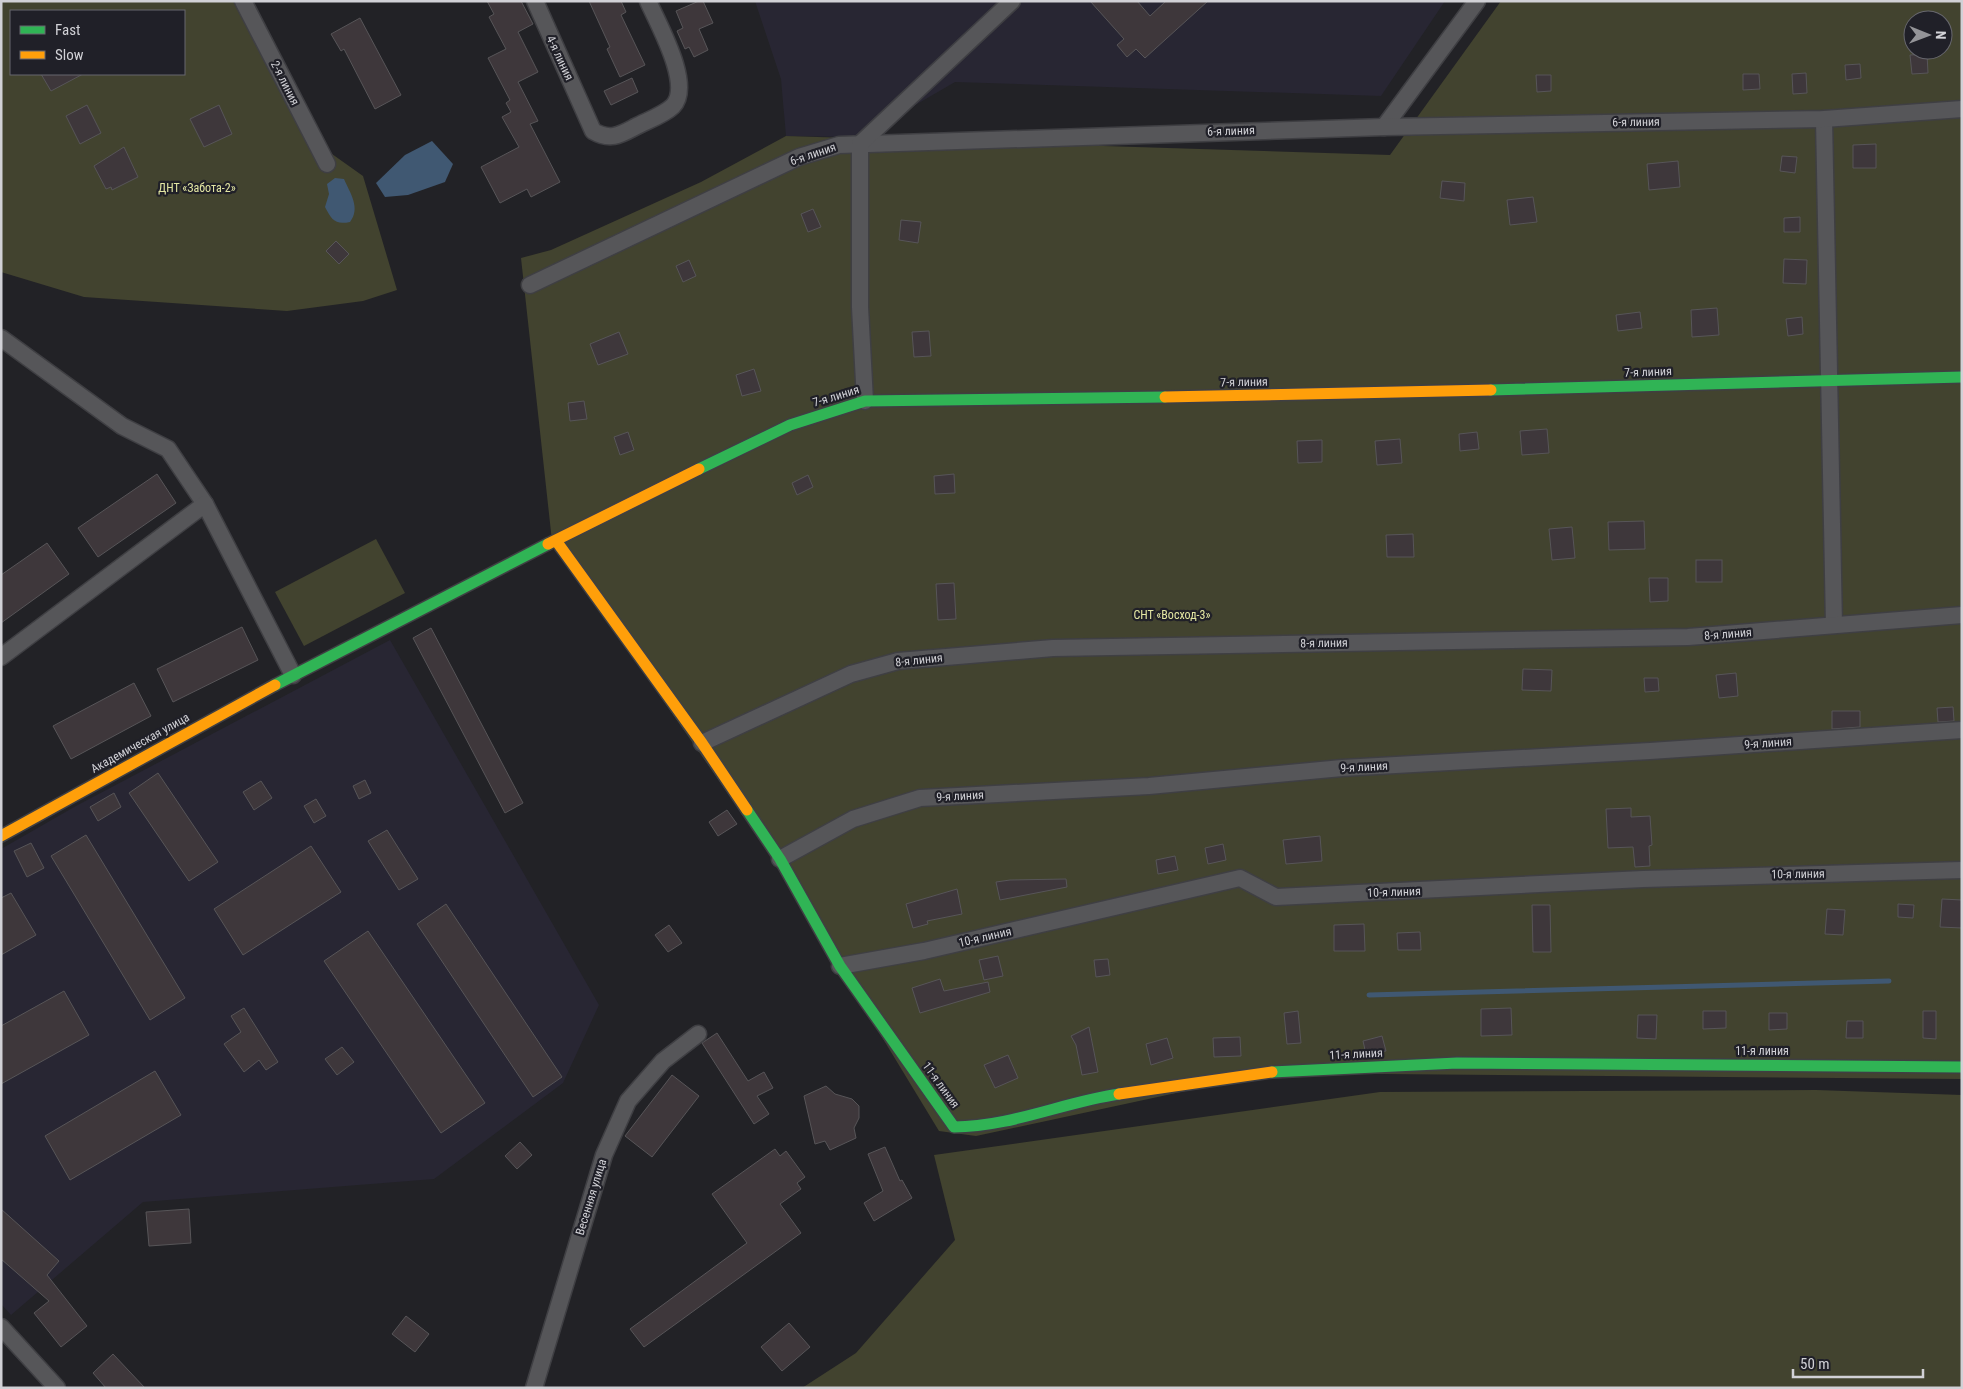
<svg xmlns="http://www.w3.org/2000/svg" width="1963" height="1389" font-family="'Roboto Condensed',sans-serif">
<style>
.built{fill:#282633}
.green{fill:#42432f;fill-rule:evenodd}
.water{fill:#405872}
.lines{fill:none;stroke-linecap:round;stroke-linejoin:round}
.stream{stroke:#405872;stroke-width:5}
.building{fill:#3e373b;stroke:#575558}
.street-casing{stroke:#3f3f43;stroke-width:19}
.fast-casing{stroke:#3f3f43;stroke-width:14}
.slow-casing{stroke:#3f3f43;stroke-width:14}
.street{stroke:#565659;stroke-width:16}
.fast{stroke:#30b455;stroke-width:11}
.slow{stroke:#ff9f0a;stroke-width:11}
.labels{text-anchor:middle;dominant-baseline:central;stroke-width:4.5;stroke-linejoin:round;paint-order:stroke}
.street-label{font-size:12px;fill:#d1d1d6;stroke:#202028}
.park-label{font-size:12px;fill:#e4e7a3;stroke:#202028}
</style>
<rect width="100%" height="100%" fill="#222226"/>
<g class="built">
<path d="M755 1H1445L1381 96 955 82 860 137 786 136 781 79Z"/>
<path d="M390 640 599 1005 563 1083 434 1179 143 1202 11 1315 1 1304V849L76 806Z"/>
</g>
<g class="green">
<path d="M1 1H233L301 132 363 176 397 290 363 301 287 311 84 297 1 272ZM11 11H184V74H11Z"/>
<path d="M1501 1H1962V1079L1269 1073 976 1136 939 1131 775 861 552 541 521 258 551 250 701 182 786 136 1390 155ZM1913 20H1943V50H1913Z"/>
<path d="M376 539 405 593 304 646 275 592Z"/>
<path d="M1816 1090 1962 1095V1388H802L856 1353 955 1240 934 1155 1380 1092Z"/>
</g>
<g class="water">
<path d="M432 141 453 164 445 182 408 195 385 197 376 183 405 155Z"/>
<path d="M335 178 344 179C350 193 361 208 350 222 335 225 332 220 325 207L329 194 327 184Z"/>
</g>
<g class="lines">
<path class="stream" d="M1369 995 1889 981"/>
</g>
<g class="building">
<path d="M487 1H521L533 24 518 32 538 72 518 82 538 121 530 124 560 182 531 197 527 189 500 203 481 167 519 147 502 117 511 112 506 103 510 100 488 58 506 49 489 17 494 14Z"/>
<path d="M589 1H621L626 12 621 15 645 65 620 77 607 49 610 47Z"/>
<path d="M699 1H703L713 23 699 29 708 50 694 57 689 47 685 49 677 31 683 28 676 11Z"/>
<path d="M1090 1H1137L1150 16 1166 1H1208L1145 58 1136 49 1127 57 1117 45 1124 39Z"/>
<path d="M360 18 401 95 375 109 344 49 341 51 331 34Z"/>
<path d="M1927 54 1928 73 1912 74 1910 55Z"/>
<path d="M1860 64 1861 78 1846 80 1845 65Z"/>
<path d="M1806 73 1807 93 1793 94 1792 74Z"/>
<path d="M41 74H83L51 91Z"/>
<path d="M1743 74H1759L1760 89 1743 90Z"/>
<path d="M1536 75H1551V91L1537 92Z"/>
<path d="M632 78 638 92 611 105 604 91Z"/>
<path d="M87 105 101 133 80 144 66 116Z"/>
<path d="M219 105 232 134 204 147 190 119Z"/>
<path d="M1876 144V168H1853V145Z"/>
<path d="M124 147 138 177 112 190 111 187 106 189 94 166Z"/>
<path d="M1782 156 1797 157 1795 173 1780 171Z"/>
<path d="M1678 161 1680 187 1649 190 1647 164Z"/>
<path d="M1442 181 1465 183 1464 201 1440 198Z"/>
<path d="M1533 197 1537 222 1510 225 1507 200Z"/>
<path d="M813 209 821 227 808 232 801 214Z"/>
<path d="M1800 217V232H1784V218Z"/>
<path d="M901 220 921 222 918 243 899 240Z"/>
<path d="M336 241 349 254 339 264 326 251Z"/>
<path d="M1784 259 1807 260 1806 284 1783 283Z"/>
<path d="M689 260 696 276 683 282 676 266Z"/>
<path d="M1717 308 1719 335 1692 337 1691 310Z"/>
<path d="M1640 312 1642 328 1618 331 1616 315Z"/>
<path d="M1802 317 1803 334 1788 336 1786 319Z"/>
<path d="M929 331 931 356 914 357 912 332Z"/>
<path d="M619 332 628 354 598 365 590 344Z"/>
<path d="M754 369 761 391 742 396 736 375Z"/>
<path d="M584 401 587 419 570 421 568 403Z"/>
<path d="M1547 429 1549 453 1522 455 1520 431Z"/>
<path d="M628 432 634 450 620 455 614 437Z"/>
<path d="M1477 432 1479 449 1460 451 1459 434Z"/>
<path d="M1400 439 1402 463 1377 465 1375 441Z"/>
<path d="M1322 440V462L1298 463 1297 441Z"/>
<path d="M157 474 176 503 98 557 78 528Z"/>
<path d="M954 474 955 493 935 494 934 476Z"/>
<path d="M808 475 813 487 797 495 792 483Z"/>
<path d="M1644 521 1645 549 1609 550 1608 522Z"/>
<path d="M1572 527 1575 558 1552 560 1549 529Z"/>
<path d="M1413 534 1414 557H1387L1386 535Z"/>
<path d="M47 543 69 574 1 623V575Z"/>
<rect x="1696" y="560" width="26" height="22"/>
<path d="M1649 578H1668V601L1650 602Z"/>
<path d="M954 583 956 619 938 620 936 584Z"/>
<path d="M242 627 258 660 173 702 157 669Z"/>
<path d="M431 628 523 803 505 813 413 638Z"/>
<path d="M1523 669 1552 670 1551 691 1522 690Z"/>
<path d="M1736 673 1738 696 1719 698 1716 675Z"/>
<path d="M1644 678H1658L1659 691 1645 692Z"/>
<path d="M134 683 151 716 71 759 53 726Z"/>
<path d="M1953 707 1954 721 1938 722 1937 708Z"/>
<path d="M1832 711H1860V727L1832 729Z"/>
<path d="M158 773 218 862 189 881 129 793Z"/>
<path d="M365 780 371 793 359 799 353 786Z"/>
<path d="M261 781 272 798 254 810 243 792Z"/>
<path d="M114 793 121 807 98 821 90 807Z"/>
<path d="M316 799 326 816 314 823 304 806Z"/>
<path d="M1631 808V817L1650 816 1652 845 1649 846 1650 866 1635 867 1633 847 1608 848 1606 809Z"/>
<path d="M727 810 737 824 718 836 709 822Z"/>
<path d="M387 830 418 879 399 890 368 841Z"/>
<path d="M86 835 185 998 150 1020 51 856Z"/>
<path d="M1320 836 1322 861 1286 864 1283 840Z"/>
<path d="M31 843 44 868 27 877 14 851Z"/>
<path d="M1223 844 1226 860 1208 864 1205 848Z"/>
<path d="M311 846 341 892 243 955 214 909Z"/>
<path d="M1175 856 1178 870 1158 874 1156 860Z"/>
<path d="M1066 879 1067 887 1000 900 996 882 1010 880Z"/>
<path d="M957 889 962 914 927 921 928 924 913 928 906 904Z"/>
<path d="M11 893 36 935 1 955V898Z"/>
<path d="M1942 899 1962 900V928L1940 927Z"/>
<path d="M446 904 562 1077 533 1097 417 924Z"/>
<path d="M1898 904 1914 905 1913 918 1898 917Z"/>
<path d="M1532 905H1550L1551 952H1533Z"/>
<path d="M1827 909 1845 910 1843 935 1825 934Z"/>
<path d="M1364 924 1365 951H1334V925Z"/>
<path d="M669 925 682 943 668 952 655 935Z"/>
<path d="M368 931 485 1103 441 1133 324 961Z"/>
<path d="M1420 932 1421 950H1398L1397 933Z"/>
<path d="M998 956 1003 976 984 980 979 960Z"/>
<path d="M1108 959 1110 975 1096 977 1094 960Z"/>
<path d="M940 979 944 991 988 982 990 992 920 1013 912 988Z"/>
<path d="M64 991 89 1035 1 1084V1026Z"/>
<path d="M244 1008 278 1062 266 1070 259 1060 244 1072 224 1044 241 1032 231 1016Z"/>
<path d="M1511 1008 1512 1035 1481 1036V1009Z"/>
<path d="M1298 1011 1301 1043 1287 1044 1284 1013Z"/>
<path d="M1703 1011H1726V1028L1703 1029Z"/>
<path d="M1923 1011H1936V1039L1923 1038Z"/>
<path d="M1769 1013H1787V1029L1769 1030Z"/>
<path d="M1638 1015H1657L1656 1039 1637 1038Z"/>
<path d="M1847 1021H1863V1038H1846Z"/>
<path d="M1089 1027 1098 1072 1082 1075 1076 1045 1071 1036Z"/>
<path d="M717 1033 748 1081 764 1072 773 1088 757 1096 769 1114 754 1124 702 1043Z"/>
<path d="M1382 1036 1386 1051 1366 1054 1363 1041Z"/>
<path d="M1240 1037 1241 1056 1214 1057 1213 1038Z"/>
<path d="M1167 1038 1173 1058 1151 1065 1146 1044Z"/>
<path d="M342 1047 354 1062 337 1075 325 1059Z"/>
<path d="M1008 1055 1018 1078 995 1088 984 1065Z"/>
<path d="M155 1071 181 1115 70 1180 45 1136Z"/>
<path d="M672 1075 699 1096 652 1157 625 1136Z"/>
<path d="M826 1086 835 1094 852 1099 859 1106V1118L854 1128 856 1138 830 1150 825 1141 815 1144 804 1096Z"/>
<path d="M520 1142 532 1155 517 1169 505 1156Z"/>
<path d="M885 1147 900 1181 902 1180 912 1198 874 1221 864 1203 883 1191 868 1154Z"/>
<path d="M775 1149 780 1156 786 1151 805 1177 797 1183 801 1189 780 1204 801 1233 644 1347 630 1329 747 1243 712 1194Z"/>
<path d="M1 1209 59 1261 47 1275 87 1326 61 1347 34 1313 49 1301 1 1259Z"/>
<path d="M189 1209 191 1243 149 1246 146 1212Z"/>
<path d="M406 1316 429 1334 415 1352 392 1334Z"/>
<path d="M789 1323 810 1347 782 1371 761 1347Z"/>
<path d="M113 1354 145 1388H106L93 1373Z"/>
</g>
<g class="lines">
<defs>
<g id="street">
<path d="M243 1 327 164"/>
<path d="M535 1 593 131C610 141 620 135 635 127 646 121 664 115 673 106 693 85 658 24 648 1"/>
<path d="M1824 119 1834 625"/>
<path d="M1384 127 1477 1"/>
<path d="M530 285 799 157 839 145 1384 127 1824 119 1962 109"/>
<path d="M1 338 122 426 168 449 205 504"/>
<path d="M865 401 860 307V144L1012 1"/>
<path d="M1 657 205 504 293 675"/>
<path d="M702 743 851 674 898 661 1053 648 1688 637 1962 615"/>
<path d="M780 859 853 819 920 798 1149 786 1342 768 1650 751 1962 730"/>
<path d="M840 966 924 951 1240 878 1276 897 1643 879 1962 870"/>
<path d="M1 1327 57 1388"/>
<path d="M534 1388 604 1155 628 1101 663 1061 698 1034"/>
</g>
<g id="fast">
<path d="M1491 390 1962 377"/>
<path d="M699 469 790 425 865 401 1165 397"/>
<path d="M275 685 548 544"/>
<path d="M747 810 780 859 840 966 954 1127C1010 1127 1064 1102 1119 1094"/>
<path d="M1272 1072 1457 1063 1962 1067"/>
</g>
<g id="slow">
<path d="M1165 397 1491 390"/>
<path d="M557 542 702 743 747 810"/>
<path d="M548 544 699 469"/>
<path d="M1 836 275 685"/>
<path d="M1119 1094 1272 1072"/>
</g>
</defs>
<use href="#street" class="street-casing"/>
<use href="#fast" class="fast-casing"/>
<use href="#slow" class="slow-casing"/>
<use href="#street" class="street"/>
<use href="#fast" class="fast"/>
<use href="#slow" class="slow"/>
</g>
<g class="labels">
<g class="street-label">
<text transform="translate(560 58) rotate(65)">4-я линия</text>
<text transform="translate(285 83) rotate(63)">2-я линия</text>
<text transform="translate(1636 122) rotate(-1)">6-я линия</text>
<text transform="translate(1231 131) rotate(-2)">6-я линия</text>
<text transform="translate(813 154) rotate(-19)">6-я линия</text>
<text transform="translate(1648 372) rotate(-2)">7-я линия</text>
<text transform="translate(1244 382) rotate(-1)">7-я линия</text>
<text transform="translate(836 396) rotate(-17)">7-я линия</text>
<text transform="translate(1728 634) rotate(-5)">8-я линия</text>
<text transform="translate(1324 643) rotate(-1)">8-я линия</text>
<text transform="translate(919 660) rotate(-6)">8-я линия</text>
<text transform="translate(140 743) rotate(-29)">Академическая улица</text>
<text transform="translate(1768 743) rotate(-4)">9-я линия</text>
<text transform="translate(1364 767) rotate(-3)">9-я линия</text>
<text transform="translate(960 796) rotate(-3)">9-я линия</text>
<text transform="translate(1798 874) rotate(-1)">10-я линия</text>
<text transform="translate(1394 892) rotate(-2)">10-я линия</text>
<text transform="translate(985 937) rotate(-13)">10-я линия</text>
<text x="1762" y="1051">11-я линия</text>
<text transform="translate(1356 1054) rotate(-3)">11-я линия</text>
<text transform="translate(941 1085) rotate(54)">11-я линия</text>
<text transform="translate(591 1197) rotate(-73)">Весенняя улица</text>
</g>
<g class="park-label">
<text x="197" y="188">ДНТ «Забота-2»</text>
<text x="1172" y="615">СНТ «Восход-3»</text>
</g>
</g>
<rect width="1963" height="1389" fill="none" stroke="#d1d1d6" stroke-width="5"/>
<rect x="10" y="10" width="175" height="65" fill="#202028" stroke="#67676e"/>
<rect x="20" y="26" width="25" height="8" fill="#30b455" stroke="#67676e"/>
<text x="55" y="35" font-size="15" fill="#d1d1d6">Fast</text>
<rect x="20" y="51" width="25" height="8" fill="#ff9f0a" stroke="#67676e"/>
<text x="55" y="60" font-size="15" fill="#d1d1d6">Slow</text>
<g transform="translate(1928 35) rotate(91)"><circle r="24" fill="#202028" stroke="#67676e"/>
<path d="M0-4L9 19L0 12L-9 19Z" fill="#949498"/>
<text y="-8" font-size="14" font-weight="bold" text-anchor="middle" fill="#d1d1d6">N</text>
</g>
<path d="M1793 1369v8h130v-8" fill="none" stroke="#d1d1d6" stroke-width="2.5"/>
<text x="1800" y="1369" font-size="15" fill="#d1d1d6" stroke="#202028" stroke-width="4" paint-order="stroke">50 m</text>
</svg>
